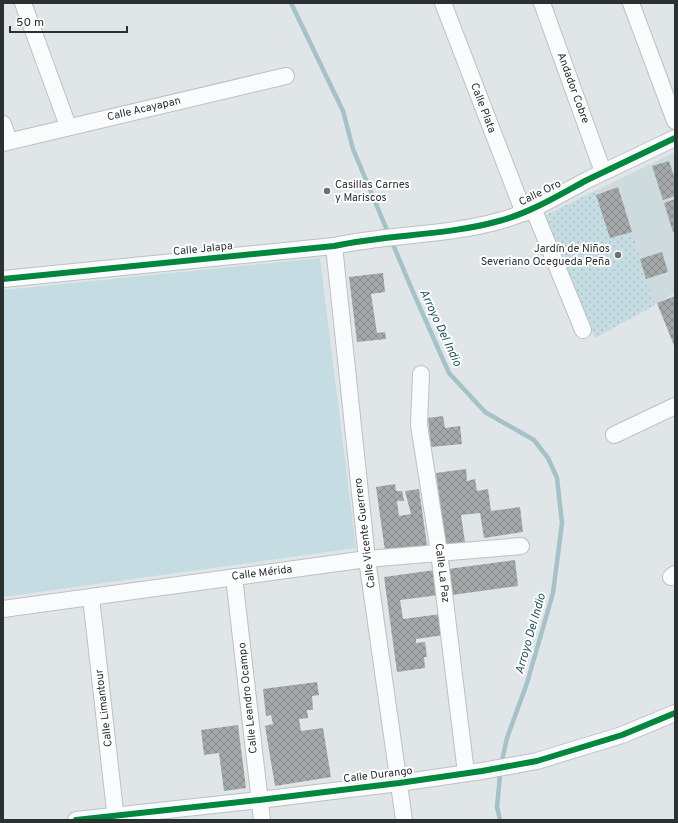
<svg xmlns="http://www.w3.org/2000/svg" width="678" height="823" font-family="Overpass,sans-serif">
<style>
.built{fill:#cddbde}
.grass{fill:url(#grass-dots)}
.green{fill:#c5dde2}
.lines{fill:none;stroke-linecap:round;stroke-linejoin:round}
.stream{stroke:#a4c2c8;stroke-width:4.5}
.building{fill:url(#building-cross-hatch)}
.minor-casing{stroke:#bcc1c2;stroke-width:18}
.minor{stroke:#fafbfc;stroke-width:16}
.cycleway-casing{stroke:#fff;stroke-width:8}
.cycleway{stroke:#00873e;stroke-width:6}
.poi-dot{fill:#6a7071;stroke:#fff;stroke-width:1.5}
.labels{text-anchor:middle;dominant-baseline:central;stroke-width:4;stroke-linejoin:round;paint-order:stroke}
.street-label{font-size:11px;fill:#2b3031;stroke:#fff}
.poi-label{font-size:11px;fill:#2b3031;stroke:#fff;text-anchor:start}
.water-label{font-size:12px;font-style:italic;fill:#1b525d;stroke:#fff}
</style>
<defs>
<pattern id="grass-dots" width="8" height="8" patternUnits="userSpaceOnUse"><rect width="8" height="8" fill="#c5dde2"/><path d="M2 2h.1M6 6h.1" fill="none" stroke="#a9bec2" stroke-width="1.8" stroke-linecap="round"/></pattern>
<pattern id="building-cross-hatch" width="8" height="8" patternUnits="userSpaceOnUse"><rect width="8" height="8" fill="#a4a8a9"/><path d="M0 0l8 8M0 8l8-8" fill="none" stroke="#86898a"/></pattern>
</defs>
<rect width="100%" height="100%" fill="#e0e6e8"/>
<path class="built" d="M673 153 675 157V293L595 338 544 216Z"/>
<path class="grass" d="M595 191 610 238 632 232 655 305 595 338 544 216Z"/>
<path class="green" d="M320 258 356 548 3 597V290Z"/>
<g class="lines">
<path class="stream" d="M291 3 343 111 353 149 410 285 449 373 485 412 534 440 548 458 557 478 562 523 553 593 527 683 507 738 501 765 497 807 500 820"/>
</g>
<g class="building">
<path d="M669 161 675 179V196L663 200 652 166Z"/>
<path d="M618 187 632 232 610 238 596 195Z"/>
<path d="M675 199V231L673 232 664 203Z"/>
<path d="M662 252 668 272 646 279 640 259Z"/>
<path d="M383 273 385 292 371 294 377 333 385 332 386 339 357 342 349 277Z"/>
<path d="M675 296V348L657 303Z"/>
<path d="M443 416 445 428 460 426 462 444 431 447 428 418Z"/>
<path d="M466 469 467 481 475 479 477 491 488 489 491 511 520 507 523 532 484 538 480 513 461 515 465 542 446 545 436 473Z"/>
<path d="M395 484 396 491H402L404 501H397L399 516 411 514 405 491 419 489 427 545 385 551 376 487Z"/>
<path d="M515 560 518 586 452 595 448 569Z"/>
<path d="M435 570 439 595 400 600 403 619 441 614 444 635 416 639V643L425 642 427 657H424L425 668 397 672 384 577Z"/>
<path d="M317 682 319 695 312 696 313 710H307L308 718 299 719 301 731 323 728 331 777 275 786 265 726 273 724 271 715 266 716 263 689Z"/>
<path d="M238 725 246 788 224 791 219 753 204 755 201 730Z"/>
</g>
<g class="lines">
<defs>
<g id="minor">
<path d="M23 3 68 126"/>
<path d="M443 3 524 213"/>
<path d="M542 3 603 172"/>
<path d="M631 3 675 121"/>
<path d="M3 124 9 141"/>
<path d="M3 143 286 76"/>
<path d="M533 208 583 330"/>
<path d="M334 246 367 559 404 820"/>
<path d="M3 279 334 246C388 234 445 236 499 221 530 213 559 195 587 180 616 166 646 152 675 138"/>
<path d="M421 374 419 425 439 552 466 773"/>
<path d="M614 435 675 406"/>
<path d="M234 577 262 820"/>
<path d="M671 577 675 574"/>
<path d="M91 597 116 820"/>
<path d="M3 609 367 559 521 546"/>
<path d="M76 820 259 800 399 783 482 771 537 761 622 735 675 713"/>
</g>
</defs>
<use href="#minor" class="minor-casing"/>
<use href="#minor" class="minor"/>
<defs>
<g id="cycleway">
<path d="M3 279 334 246C388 234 445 236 499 221 530 213 559 195 587 180 616 166 646 152 675 138"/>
<path d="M76 820 259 800 399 783 482 771 537 761 622 735 675 713"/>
</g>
</defs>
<use href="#cycleway" class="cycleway-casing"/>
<use href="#cycleway" class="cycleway"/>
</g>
<g class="poi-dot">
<circle cx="327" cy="191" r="4"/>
<circle cx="618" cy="255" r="4"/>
</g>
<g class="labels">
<g class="street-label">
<text transform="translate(573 88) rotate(70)">Andador Cobre</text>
<text transform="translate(483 108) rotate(69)">Calle Plata</text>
<text transform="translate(144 109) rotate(-13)">Calle Acayapan</text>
<text transform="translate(540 193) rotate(-26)">Calle Oro</text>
<text transform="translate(203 249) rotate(-6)">Calle Jalapa</text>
<text transform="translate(365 533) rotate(-97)">Calle Vicente Guerrero</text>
<text transform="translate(262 573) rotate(-7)">Calle Mérida</text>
<text transform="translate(442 573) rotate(83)">Calle La Paz</text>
<text transform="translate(248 698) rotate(-96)">Calle Leandro Ocampo</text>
<text transform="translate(104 708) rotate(-97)">Calle Limantour</text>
<text transform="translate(378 775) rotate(-7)">Calle Durango</text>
</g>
<g class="poi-label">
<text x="335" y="185">Casillas Carnes<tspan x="335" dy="13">y Mariscos</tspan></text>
<text x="610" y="249" text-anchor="end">Jardín de Niños<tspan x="610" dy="13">Severiano Ocegueda Peña</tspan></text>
</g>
<g class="water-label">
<text transform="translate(440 328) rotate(65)">Arroyo Del Indio</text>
<text transform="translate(531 634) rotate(-74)">Arroyo Del Indio</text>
</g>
</g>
<rect width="678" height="823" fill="none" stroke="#2b3031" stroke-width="8"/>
<path d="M10 26v6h117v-6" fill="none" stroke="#2b3031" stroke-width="2"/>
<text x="16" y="26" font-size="12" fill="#2b3031" stroke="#ffffff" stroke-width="3" paint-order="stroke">50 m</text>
</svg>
